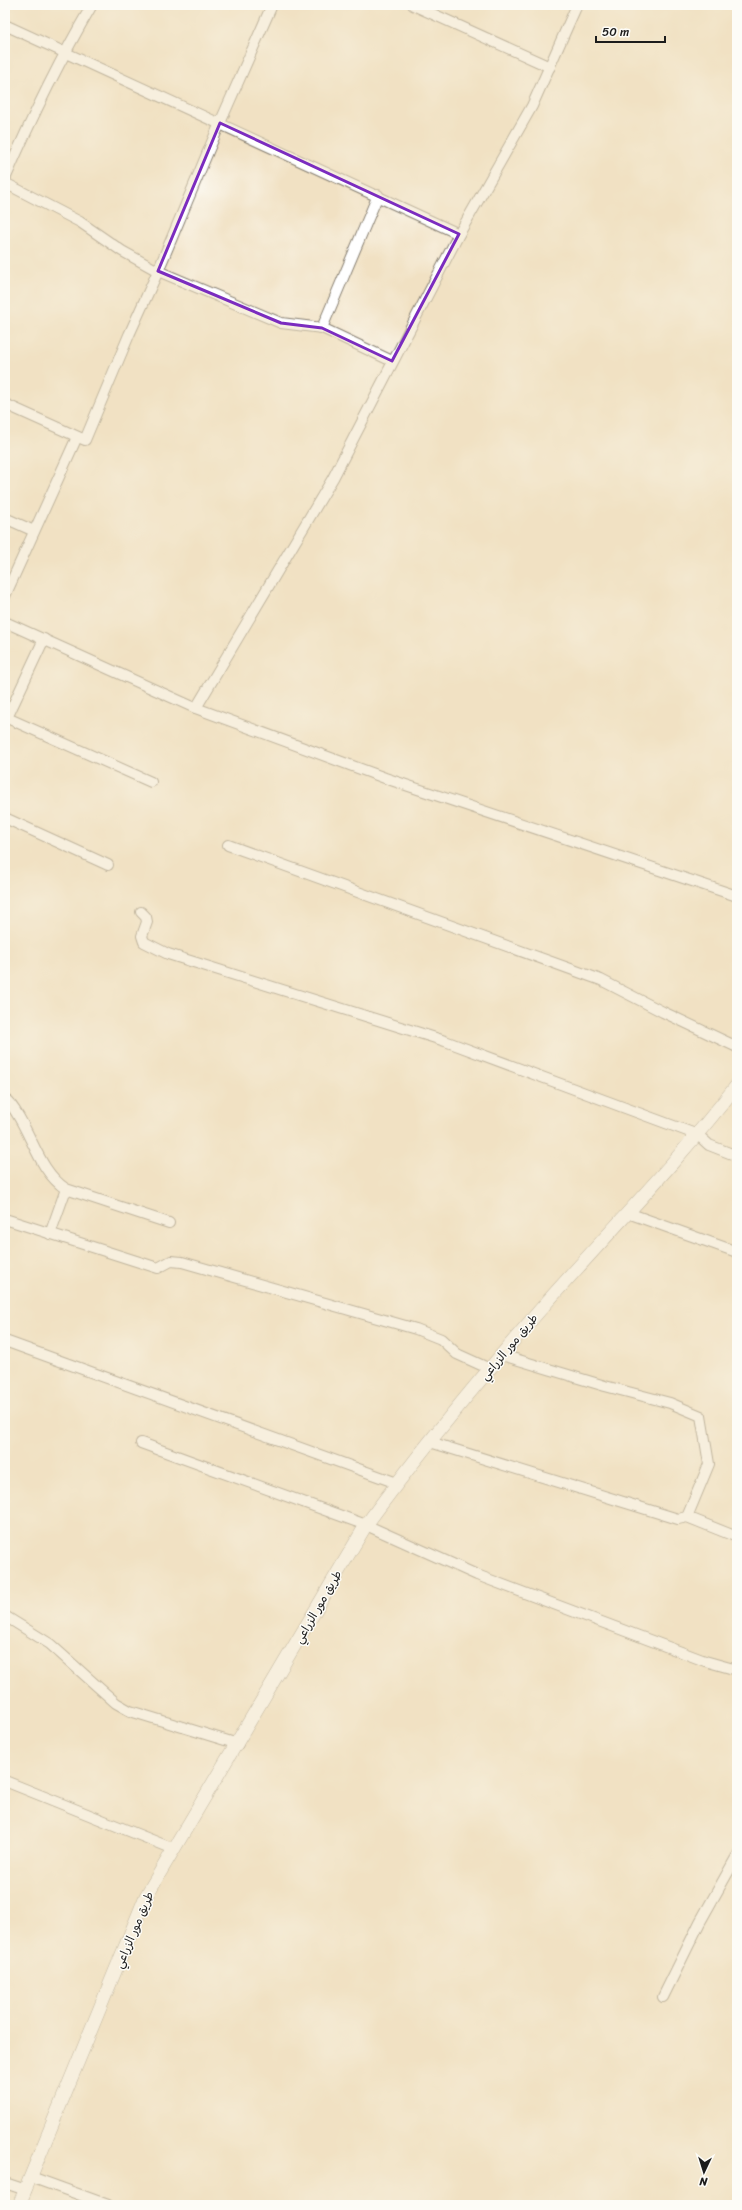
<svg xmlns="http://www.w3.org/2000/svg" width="742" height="2210" font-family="Sriracha,'Playpen Sans Arabic',sans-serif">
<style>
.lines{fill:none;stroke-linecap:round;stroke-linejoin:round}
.minor-casing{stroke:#867e70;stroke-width:12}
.tertiary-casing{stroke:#867e70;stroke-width:14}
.minor{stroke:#fff;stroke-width:10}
.tertiary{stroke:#fff;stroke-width:13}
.marked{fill:none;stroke:#7b2cbf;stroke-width:3;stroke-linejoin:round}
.labels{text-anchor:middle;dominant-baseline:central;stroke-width:3;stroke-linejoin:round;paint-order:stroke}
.street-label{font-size:12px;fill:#1c1c1c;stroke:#fdfcf7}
</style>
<rect width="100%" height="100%" fill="#fdfcf7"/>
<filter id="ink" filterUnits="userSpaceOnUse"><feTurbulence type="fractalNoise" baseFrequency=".025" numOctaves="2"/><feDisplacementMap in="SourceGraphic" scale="8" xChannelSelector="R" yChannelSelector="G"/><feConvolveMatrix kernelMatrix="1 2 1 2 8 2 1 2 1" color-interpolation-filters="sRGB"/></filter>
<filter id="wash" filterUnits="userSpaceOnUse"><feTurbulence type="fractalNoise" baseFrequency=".012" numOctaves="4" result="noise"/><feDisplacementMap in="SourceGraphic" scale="16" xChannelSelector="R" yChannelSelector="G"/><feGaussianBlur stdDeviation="0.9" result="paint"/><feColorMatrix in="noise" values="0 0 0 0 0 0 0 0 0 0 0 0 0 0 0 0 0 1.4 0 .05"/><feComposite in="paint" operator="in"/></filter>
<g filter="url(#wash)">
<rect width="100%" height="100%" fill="#f1e1c3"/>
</g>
<g filter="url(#ink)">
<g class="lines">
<defs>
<g id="minor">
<path d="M413 5 550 67"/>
<path d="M5 25 459 234"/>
<path d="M5 179C31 119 59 61 92 5"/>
<path d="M5 183 80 222 122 251 158 271 281 323 322 328 392 361"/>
<path d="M322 328 378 195"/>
<path d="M5 404 85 440 129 335 158 271 220 123 272 5"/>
<path d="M5 518 34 531"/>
<path d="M5 596 77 437"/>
<path d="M5 622 193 707 385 778 737 896"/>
<path d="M196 708 333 478 459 234 532 106 577 5"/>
<path d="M5 717 151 782"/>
<path d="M7 718 44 639"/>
<path d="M5 818 108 865"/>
<path d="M228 845 601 980 663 1012 737 1047"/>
<path d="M141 912 146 917 147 922 142 936 144 942 168 954 445 1041 698 1135 709 1145 737 1156"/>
<path d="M5 1099C12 1104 16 1112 20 1119 34 1143 42 1173 66 1189L169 1223"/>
<path d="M628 1213 737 1252"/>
<path d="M5 1219 158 1268 171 1261 182 1262 416 1329 441 1339 457 1354 490 1369"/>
<path d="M50 1234 66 1189"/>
<path d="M5 1341 397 1483"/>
<path d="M502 1355 605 1386 670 1403 701 1416 709 1464 687 1517"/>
<path d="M430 1442 678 1519 687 1517 737 1537"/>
<path d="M141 1443 366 1525 477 1575 705 1661 737 1670"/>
<path d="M5 1616 50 1644 116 1703 130 1711 238 1744"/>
<path d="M5 1781 174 1849"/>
<path d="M663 1997 700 1922 737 1856"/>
<path d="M31 2177 108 2205"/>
<path d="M5 2183 26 2190"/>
</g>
<path id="tertiary" d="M19 2205 146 1896 366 1525C422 1448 484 1374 547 1302 611 1230 678 1161 737 1085"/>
</defs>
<use href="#minor" class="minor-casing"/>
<use href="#tertiary" class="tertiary-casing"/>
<use href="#minor" class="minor"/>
<use href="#tertiary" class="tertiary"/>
</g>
</g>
<path d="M0 0H742V2210H0ZM220 123 459 234 392 361 322 328 281 323 158 271Z" fill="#f1e1c3" fill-opacity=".55" fill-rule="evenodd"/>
<path class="marked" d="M220 123 459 234 392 361 322 328 281 323 158 271Z"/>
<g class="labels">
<g class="street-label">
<text transform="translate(509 1347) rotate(-50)">طريق مور الزراعي</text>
<text transform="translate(318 1607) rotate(-60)">طريق مور الزراعي</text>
<text transform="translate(134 1930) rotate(-67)">طريق مور الزراعي</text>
</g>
</g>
<rect width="742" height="2210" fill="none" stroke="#fdfcf7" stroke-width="20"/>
<g transform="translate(704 2172) rotate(184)" stroke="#fdfcf7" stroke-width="3" paint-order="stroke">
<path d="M0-3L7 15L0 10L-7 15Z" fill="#1c1c1c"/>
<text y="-6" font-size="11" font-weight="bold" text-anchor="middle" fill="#1c1c1c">N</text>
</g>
<path d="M596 36v6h69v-6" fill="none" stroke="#1c1c1c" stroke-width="2"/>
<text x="602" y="36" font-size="12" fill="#1c1c1c" stroke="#fdfcf7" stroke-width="3" paint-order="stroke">50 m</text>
</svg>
